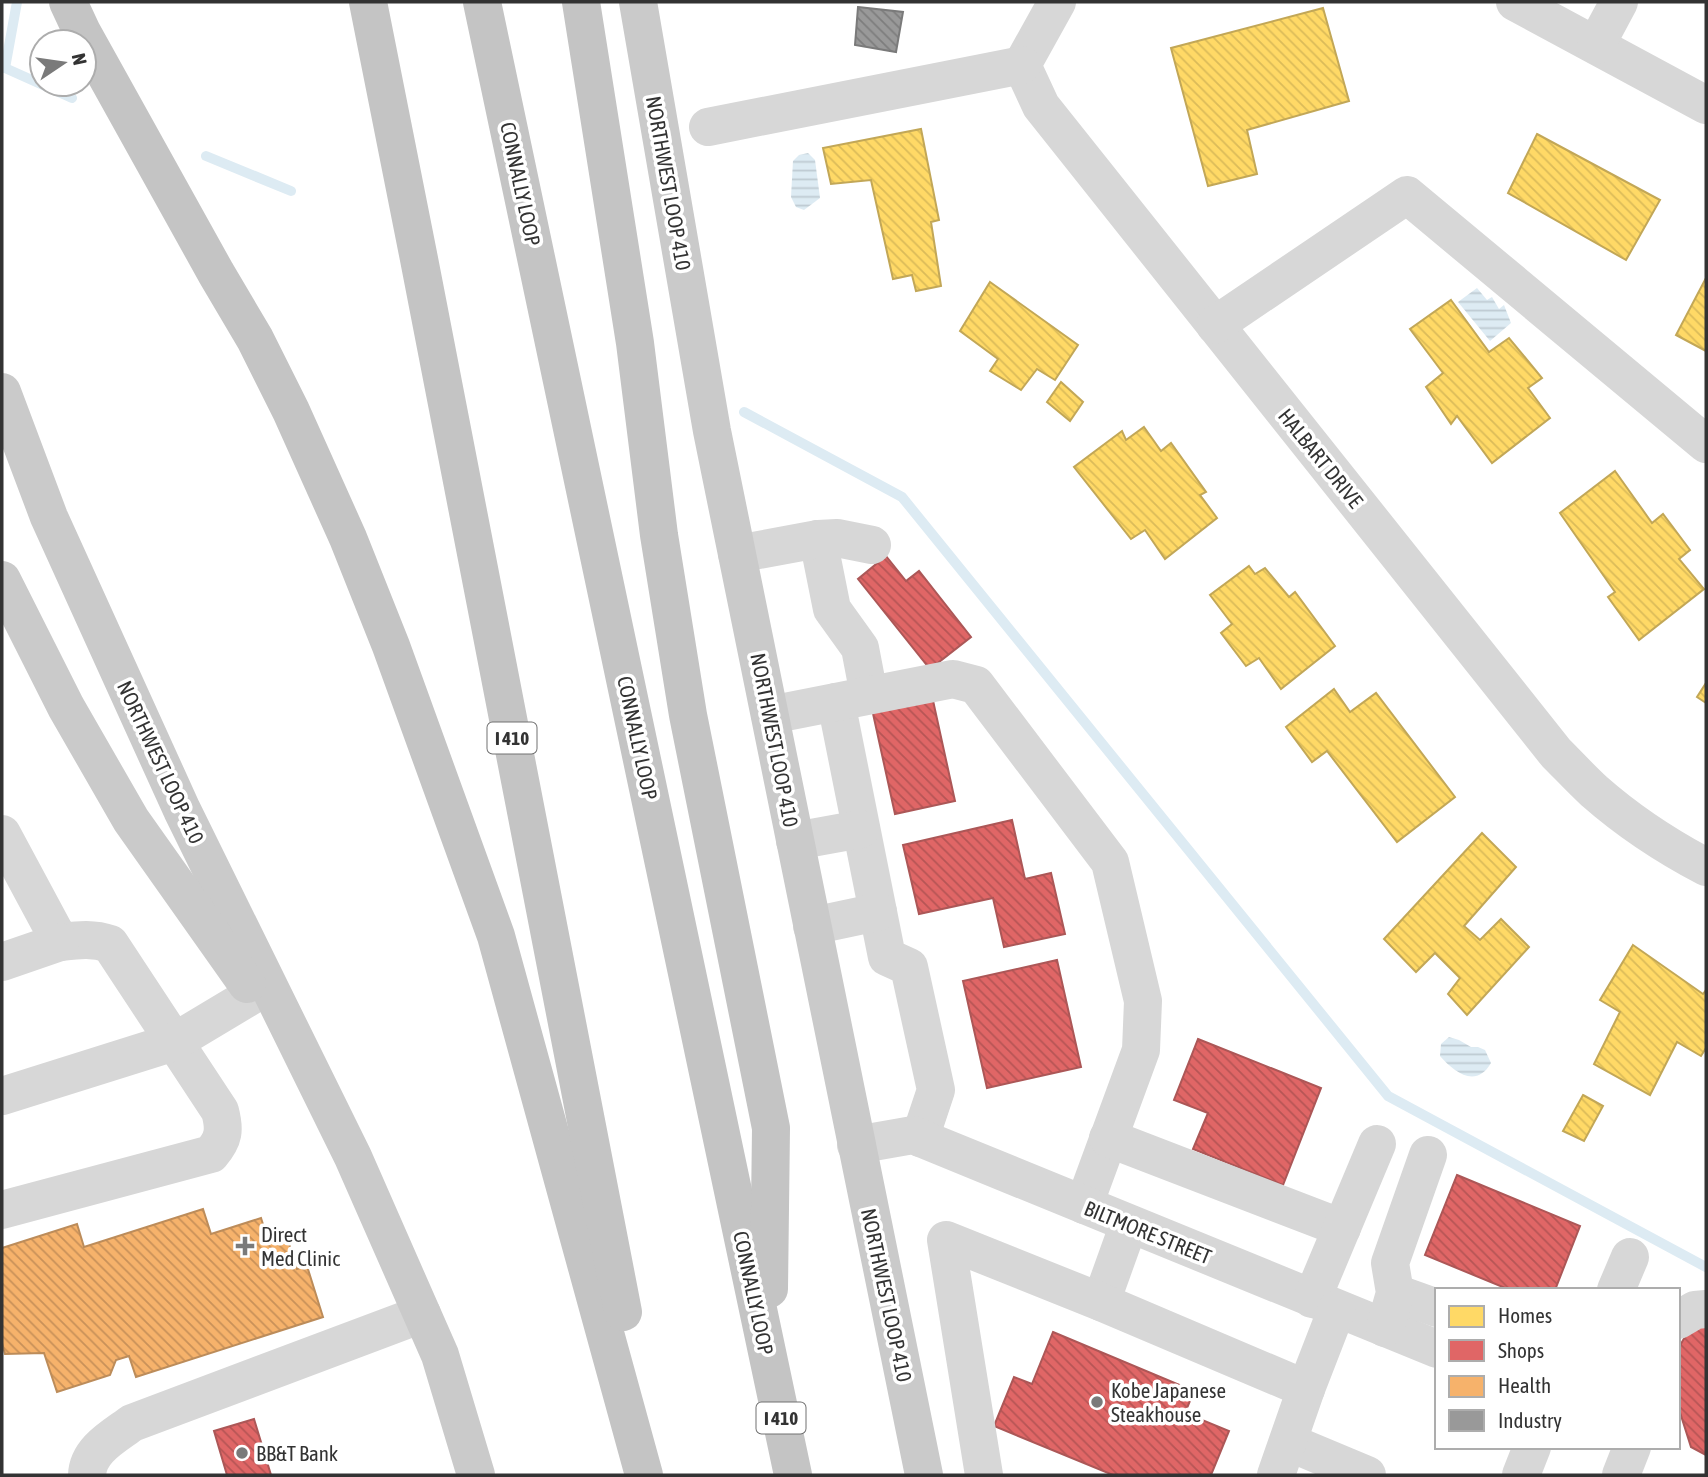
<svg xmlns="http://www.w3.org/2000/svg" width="1708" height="1477" font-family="'Asap Condensed',sans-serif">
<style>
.water{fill:url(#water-rules)}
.homes{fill:url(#homes-back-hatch);stroke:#c2a757;stroke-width:2}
.shops{fill:url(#shops-back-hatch);stroke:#ac5757;stroke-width:2}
.health{fill:url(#health-back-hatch);stroke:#bc8c5a;stroke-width:2}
.industry{fill:url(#industry-back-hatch);stroke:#7a7a7a;stroke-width:2}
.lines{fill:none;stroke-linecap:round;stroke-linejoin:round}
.stream{stroke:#ddebf3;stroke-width:10}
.minor{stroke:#d7d7d7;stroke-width:38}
.major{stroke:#cacaca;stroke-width:38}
.highway{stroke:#c4c4c4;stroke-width:38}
.poi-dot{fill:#7a7a7a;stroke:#fff;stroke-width:2.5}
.labels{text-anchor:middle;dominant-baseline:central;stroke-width:7;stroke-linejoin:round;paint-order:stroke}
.shield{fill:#fff;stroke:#707070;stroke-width:2}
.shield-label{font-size:19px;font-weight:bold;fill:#333}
.street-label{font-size:21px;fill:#333;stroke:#fff}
.poi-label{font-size:21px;fill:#333;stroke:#fff;text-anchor:start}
</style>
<defs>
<pattern id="water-rules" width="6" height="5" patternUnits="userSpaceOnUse" patternTransform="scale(1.75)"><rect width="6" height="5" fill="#ddebf3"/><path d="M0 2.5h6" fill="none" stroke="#becad1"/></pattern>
<pattern id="homes-back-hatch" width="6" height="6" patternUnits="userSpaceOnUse" patternTransform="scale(1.75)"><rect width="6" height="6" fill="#ffd966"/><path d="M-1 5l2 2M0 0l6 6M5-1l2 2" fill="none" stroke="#dbbb59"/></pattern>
<pattern id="shops-back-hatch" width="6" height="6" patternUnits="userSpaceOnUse" patternTransform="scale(1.75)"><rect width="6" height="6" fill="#e06666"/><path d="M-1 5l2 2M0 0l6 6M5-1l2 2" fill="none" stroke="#b65555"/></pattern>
<pattern id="health-back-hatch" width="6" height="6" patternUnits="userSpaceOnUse" patternTransform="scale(1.75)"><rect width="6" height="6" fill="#f6b26b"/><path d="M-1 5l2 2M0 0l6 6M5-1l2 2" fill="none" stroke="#c89159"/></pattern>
<pattern id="industry-back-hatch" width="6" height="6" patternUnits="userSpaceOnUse" patternTransform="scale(1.75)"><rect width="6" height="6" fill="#999"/><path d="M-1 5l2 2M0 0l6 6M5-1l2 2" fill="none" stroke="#7d7d7d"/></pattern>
</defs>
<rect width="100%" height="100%" fill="#fff"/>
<g class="water">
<path d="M808 153 815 160 820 198 804 210 796 207 791 197 793 161 799 155Z"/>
<path d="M1477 288 1487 300 1492 297 1499 309 1504 305 1511 323 1490 341 1458 302Z"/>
<path d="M1449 1037 1459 1040 1471 1047H1478L1485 1050 1491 1063C1476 1089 1454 1072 1440 1056L1441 1044Z"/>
</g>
<g class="homes">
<path d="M1323 8 1349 101 1247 130 1257 174 1208 186 1171 48Z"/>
<path d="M921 129 939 220 931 222 941 286 916 291 912 275 893 279 871 180 831 184 823 148Z"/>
<path d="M1537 134 1660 200 1626 260 1508 193Z"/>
<path d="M1706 278V351L1676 335Z"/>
<path d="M990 282 1078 345 1055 380 1037 369 1021 390 990 371 998 359 960 331Z"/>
<path d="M1451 300 1489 352 1509 338 1542 378 1528 388 1550 418 1492 463 1457 416 1451 424 1426 387 1443 373 1410 329Z"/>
<path d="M1061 382 1083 402 1070 421 1047 402Z"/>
<path d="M1144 427 1161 451 1171 443 1206 492 1200 495 1217 518 1165 559 1145 530 1131 539 1074 467 1122 431 1126 440Z"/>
<path d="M1615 471 1652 523 1663 514 1690 550 1679 559 1704 589 1639 640 1608 597 1615 592 1560 513Z"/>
<path d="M1249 566 1255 574 1265 568 1289 597 1295 592 1335 646 1281 689 1259 658 1246 666 1221 633 1232 624 1210 595Z"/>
<path d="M1706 683V703L1697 697Z"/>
<path d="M1334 689 1350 712 1376 693 1455 797 1397 842 1327 751 1312 762 1286 727Z"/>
<path d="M1482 833 1516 867 1464 926 1480 940 1501 919 1529 947 1467 1015 1448 994 1460 978 1435 953 1416 972 1384 939Z"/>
<path d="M1633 945 1703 994 1706 990V1048L1701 1056 1677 1042 1650 1095 1594 1064 1620 1012 1600 1000Z"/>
<path d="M1583 1095 1603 1106 1584 1141 1563 1131Z"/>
</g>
<g class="shops">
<path d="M886 556 906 581 919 571 971 637 930 669 858 579Z"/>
<path d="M932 696 955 801 895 814 872 709Z"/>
<path d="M1012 820 1025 879 1051 873 1065 934 1004 947 993 898 919 914 903 845Z"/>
<path d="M1057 960 1081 1067 987 1088 963 981Z"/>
<path d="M1198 1039 1321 1088 1283 1185 1193 1149 1208 1113 1174 1100Z"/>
<path d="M1457 1175 1580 1226 1555 1290H1510L1425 1255Z"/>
<path d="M1706 1323V1455L1691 1447 1678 1406V1376L1680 1374 1678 1373V1349L1690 1328Z"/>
<path d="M1053 1332 1194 1391 1185 1413 1229 1431 1211 1475H1113L994 1426 1014 1377 1032 1384Z"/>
<path d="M254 1419 271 1475H227L214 1431Z"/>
</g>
<path class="health" d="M203 1209 211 1234 261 1218 267 1237 285 1231 297 1269 307 1266 323 1317 136 1377 129 1356 116 1360 110 1375 57 1392 44 1353 5 1354 2 1343V1248L77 1224 84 1247Z"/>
<path class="industry" d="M858 7 903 12 896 52 855 45Z"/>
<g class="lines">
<g class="stream">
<path d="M2 68H5L72 98"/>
<path d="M5 68 17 2"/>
<path d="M206 156 291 191"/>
<path d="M744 412 902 497 1388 1096 1706 1267"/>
</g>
<g class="minor">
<path d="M1057 2 1022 65 1041 106 1556 753C1569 766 1581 779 1594 791 1628 821 1666 846 1706 867"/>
<path d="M1515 2 1706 105"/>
<path d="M1596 45 1619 2"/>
<path d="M708 127 1022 65"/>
<path d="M1215 325 1407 195 1706 444"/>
<path d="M818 539 832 609 860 648 869 695"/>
<path d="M737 554 818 539 837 538 872 545"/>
<path d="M836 702 887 957 909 967 936 1090 920 1138"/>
<path d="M770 715 953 679 976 685 1110 862 1143 1001 1141 1050 1084 1205"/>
<path d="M2 834 60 942C78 940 93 938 110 944L220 1111C225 1130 224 1139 211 1154L2 1210"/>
<path d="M795 841 861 829"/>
<path d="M812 926 878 912"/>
<path d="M2 962 60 942"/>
<path d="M2 1096 174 1042 254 994"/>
<path d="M1108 1138 1342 1228"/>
<path d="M856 1145 913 1135 1437 1349"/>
<path d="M1616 1290 1630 1257"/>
<path d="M1395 1293 1437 1308"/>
<path d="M1312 1299 1377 1144"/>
<path d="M1101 1302 1129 1224"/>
<path d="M1678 1320 1695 1310 1706 1309"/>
<path d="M1385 1328 1395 1293 1390 1263 1428 1155"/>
<path d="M1288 1442 1367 1475"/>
<path d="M87 1475C88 1450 113 1437 132 1423L422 1314"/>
<path d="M984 1475 946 1240 1101 1302 1306 1389"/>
<path d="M1276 1475 1306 1389 1337 1309"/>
<path d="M1521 1475 1532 1447"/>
<path d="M1621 1475 1632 1447"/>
</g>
<g class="major">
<path d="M638 2 712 431 924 1475"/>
<path d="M2 392 49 517 182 810 353 1157 440 1355 476 1475"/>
<path d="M2 580 66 707 131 820 247 984"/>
</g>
<g class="highway">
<path d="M68 2 82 32 216 273 255 339 291 411 348 538 391 646 496 936 644 1475"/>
<path d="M368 2 419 259 623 1312"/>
<path d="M482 2 793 1475"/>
<path d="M581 2 635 343 659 535 688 715 771 1128 769 1289"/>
</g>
</g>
<g class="poi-dot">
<path d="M241.5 1235.5h7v7h7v7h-7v7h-7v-7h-7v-7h7z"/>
<circle cx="1097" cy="1402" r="7"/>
<circle cx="242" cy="1453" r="7"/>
</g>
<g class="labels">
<g class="shield">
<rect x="487.5" y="722.5" width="49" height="31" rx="5"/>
<rect x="756.5" y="1402.5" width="49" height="31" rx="5"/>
</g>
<g class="shield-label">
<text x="512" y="738">I 410</text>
<text x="781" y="1418">I 410</text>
</g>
<g class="street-label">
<text transform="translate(669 183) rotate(80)">NORTHWEST LOOP 410</text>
<text transform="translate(521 184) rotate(78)">CONNALLY LOOP</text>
<text transform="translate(1321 458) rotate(51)">HALBART DRIVE</text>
<text transform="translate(638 738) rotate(78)">CONNALLY LOOP</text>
<text transform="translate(775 740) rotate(79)">NORTHWEST LOOP 410</text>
<text transform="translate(161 762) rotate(65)">NORTHWEST LOOP 410</text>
<text transform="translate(1148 1232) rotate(22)">BILTMORE STREET</text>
<text transform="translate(754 1293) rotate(78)">CONNALLY LOOP</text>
<text transform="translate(887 1295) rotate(78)">NORTHWEST LOOP 410</text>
</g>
<g class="poi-label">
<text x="261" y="1234">Direct<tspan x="261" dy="24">Med Clinic</tspan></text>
<text x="1111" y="1390">Kobe Japanese<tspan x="1111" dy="24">Steakhouse</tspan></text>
<text x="256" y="1453">BB&amp;T Bank</text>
</g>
</g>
<rect width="1708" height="1477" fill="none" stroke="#333333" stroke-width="7"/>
<rect x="1435" y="1288" width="245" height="161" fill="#ffffff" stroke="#adadad" stroke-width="2"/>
<rect x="1449" y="1306" width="35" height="21" fill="#ffd966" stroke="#adadad" stroke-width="2"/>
<text x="1498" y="1323" font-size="21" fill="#333333">Homes</text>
<rect x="1449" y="1340" width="35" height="21" fill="#e06666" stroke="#adadad" stroke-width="2"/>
<text x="1498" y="1358" font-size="21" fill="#333333">Shops</text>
<rect x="1449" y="1376" width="35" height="21" fill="#f6b26b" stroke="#adadad" stroke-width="2"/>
<text x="1498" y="1393" font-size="21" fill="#333333">Health</text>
<rect x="1449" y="1410" width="35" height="21" fill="#999999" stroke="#adadad" stroke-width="2"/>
<text x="1498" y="1428" font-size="21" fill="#333333">Industry</text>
<g transform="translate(63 63) rotate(77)"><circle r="33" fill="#ffffff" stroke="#adadad" stroke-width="2"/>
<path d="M0-5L12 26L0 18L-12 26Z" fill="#7a7a7a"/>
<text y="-10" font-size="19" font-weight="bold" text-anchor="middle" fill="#333333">N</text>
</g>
</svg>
